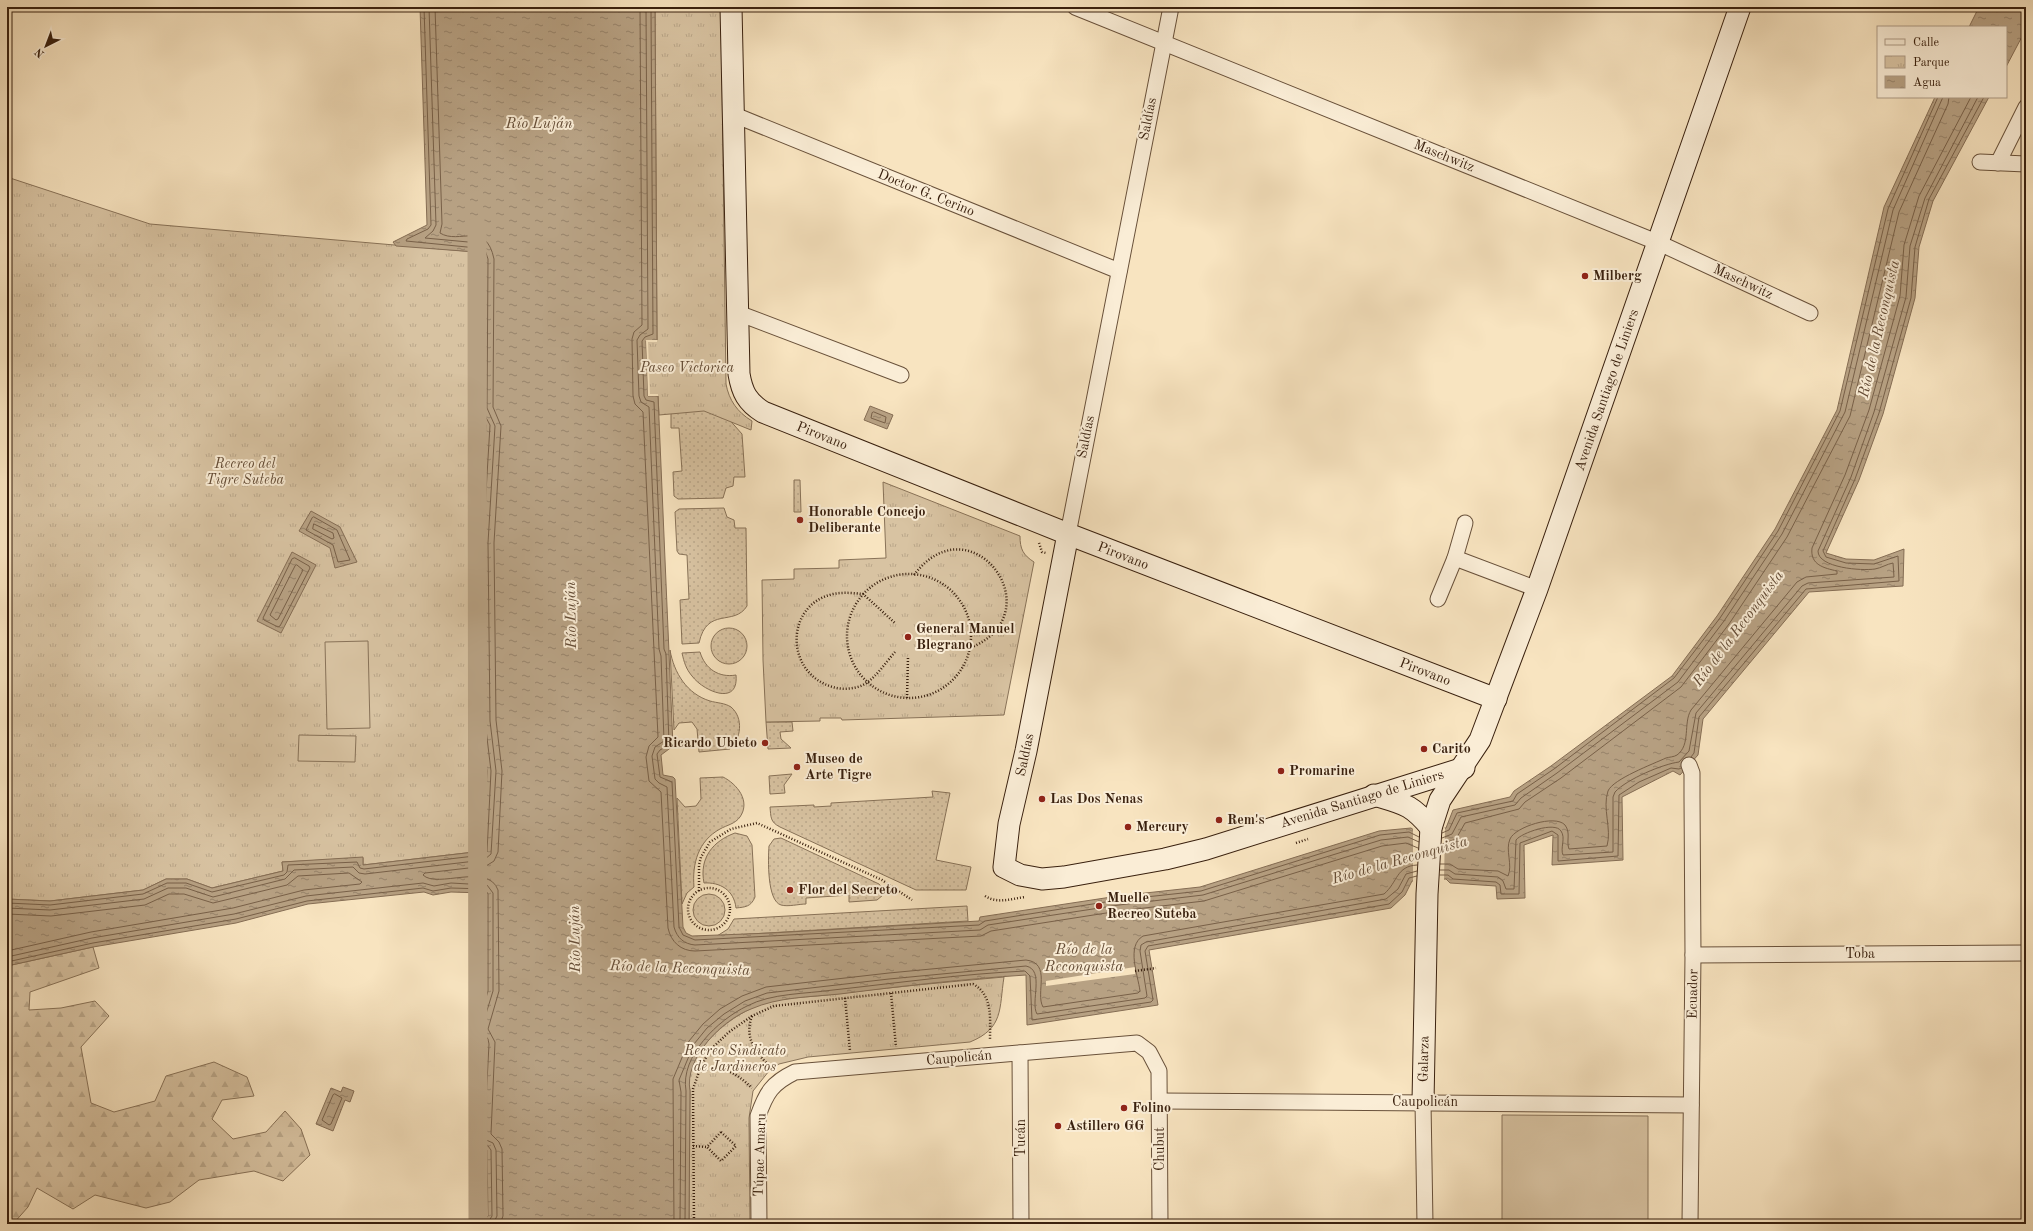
<svg xmlns="http://www.w3.org/2000/svg" width="2033" height="1231" font-family="'Old Standard TT',serif">
<style>
.grass{fill:url(#grass-dots);stroke:#887258}
.forest{fill:url(#forest-firs);stroke:#887258}
.park{fill:url(#park-tufts);stroke:#887258}
.pitch{fill:#d8c3a2;stroke:#887258}
.water{fill:url(#water-ripples);stroke:#856d54}
.pier{fill:#f8e4c0}
.lines{fill:none;stroke-linecap:round;stroke-linejoin:round}
.shore{stroke:#786048;stroke-width:1}
.canal{stroke:#b7a183;stroke-width:19}
.street-casing{stroke:#69513a;stroke-width:17}
.secondary-casing{stroke:#39200e;stroke-width:23}
.path{stroke:#39200e;stroke-width:2.5;stroke-dasharray:1 2;stroke-linecap:butt}
.street{stroke:#faedd6;stroke-width:15}
.secondary{stroke:#faedd6;stroke-width:21}
.poi-dot{fill:#8f2418;stroke:#faedd6;stroke-width:1.5}
.labels{text-anchor:middle;dominant-baseline:central;stroke-width:4;stroke-linejoin:round;paint-order:stroke}
.street-label{font-size:14px;fill:#39200e;stroke:#faedd6}
.poi-label{font-size:14px;font-weight:bold;fill:#39200e;stroke:#faedd6;text-anchor:start}
.park-label{font-size:14px;font-style:italic;fill:#614933;stroke:#faedd6}
.water-label{font-size:15px;font-style:italic;fill:#654d37;stroke:#faedd6}
</style>
<defs>
<pattern id="grass-dots" width="8" height="8" patternUnits="userSpaceOnUse"><rect width="8" height="8" fill="#d8c3a2"/><path d="M2 2h.1M6 6h.1" fill="none" stroke="#baa78a" stroke-width="1.8" stroke-linecap="round"/></pattern>
<pattern id="forest-firs" width="22" height="20" patternUnits="userSpaceOnUse"><rect width="22" height="20" fill="#d8c3a2"/><path d="M5 1l3.5 6h-7zM16 11l3.5 6h-7z" fill="#baa78a"/></pattern>
<pattern id="park-tufts" width="24" height="20" patternUnits="userSpaceOnUse"><rect width="24" height="20" fill="#d8c3a2"/><path d="M3 7l-1-3M5 7V3M7 7l1-3M15 17l-1-3M17 17v-4M19 17l1-3" fill="none" stroke="#baa78a"/></pattern>
<pattern id="water-ripples" width="26" height="14" patternUnits="userSpaceOnUse"><rect width="26" height="14" fill="#b7a183"/><path d="M2 4q2-2 4 0t4 0M15 11q2-2 4 0t4 0" fill="none" stroke="#96836a"/></pattern>
</defs>
<rect width="100%" height="100%" fill="#f8e4c0"/>
<filter id="stains"><feTurbulence type="fractalNoise" baseFrequency=".005" numOctaves="4"/><feColorMatrix values="0 0 0 0 .2 0 0 0 0 .09 0 0 0 0 .02 0 0 0 .5 -.17"/></filter>
<radialGradient id="worn" r=".72"><stop offset=".6" stop-color="#630" stop-opacity="0"/><stop offset="1" stop-color="#630" stop-opacity=".3"/></radialGradient>
<g class="grass">
<path d="M671 390 727 417 742 434 745 477H734L733 486 726 488 723 498 678 499 674 496 673 472 682 471 679 428H671Z"/>
<path d="M794 480H800L801 512H794Z"/>
<path d="M724 508 727 517 734 520 735 528H746L747 606C734 627 707 606 699 643L682 644 680 600 689 599 687 555 679 554 677 551 675 512 679 509Z"/>
<circle cx="729" cy="646" r="18"/>
<path d="M670 650C674 673 687 694 710 701 717 703 725 703 731 707 744 718 741 739 730 749L699 752 697 729 692 722 679 723 674 730Z"/>
<path d="M700 652C705 669 719 678 736 675 739 707 703 691 692 676 686 669 684 662 682 653Z"/>
<path d="M766 722H792L793 731 780 732 781 739 791 748 768 749Z"/>
<path d="M792 774 784 785 785 793 770 794 769 776Z"/>
<path d="M723 777C737 784 751 801 740 817 735 824 727 825 720 829 698 841 692 864 694 887L687 893 682 904 677 798 685 807 696 806 701 799 700 778Z"/>
<path d="M932 791 950 793 936 860 971 867 966 890H916L780 827C770 822 771 817 770 807L814 805V807L831 806V803L933 797Z"/>
<path d="M735 833 747 836 752 845 755 897C751 907 745 907 736 908 734 890 720 882 704 883 699 858 713 841 735 833Z"/>
<path d="M781 838 879 884 884 890 883 895 877 900 849 902V895L806 898V904C799 904 788 907 781 905 767 901 768 859 769 846L774 839Z"/>
<circle cx="709" cy="910" r="16"/>
<path d="M967 906 968 921 717 936 728 929 734 919Z"/>
</g>
<path class="forest" d="M93 947 99 968 30 992 29 1010 61 1008 95 1001 109 1016 81 1047 91 1103 114 1112 155 1101 166 1076 214 1062 247 1077 254 1096 222 1100 212 1119 233 1139 266 1132 285 1111 301 1129 310 1155 283 1181 254 1171 199 1180 170 1202 146 1208 95 1195 73 1209 37 1188 28 1207 13 1224H7V966Z"/>
<g class="park">
<path d="M655 7H721L726 384C729 400 737 412 752 421L751 430 704 411 659 415 658 396H648L646 340H657Z"/>
<path d="M7 177 150 224 476 252 479 260 478 411 486 425 479 543 481 722 487 771 483 851 363 865V858L282 862 283 871 212 888 187 879H166L143 890 50 901 7 899Z"/>
<path d="M883 482 1020 536C1020 549 1023 555 1034 562L1004 715 842 720 841 718H820V721L766 722 763 660 762 580 794 579V569L839 568V560L886 558Z"/>
<path d="M1004 977C999 1009 1004 1028 970 1042L808 1057 779 1064 769 1071 753 1091 749 1118 750 1224H689L690 1091C682 1052 734 1011 768 1002 789 997 813 997 835 994 891 987 948 982 1004 977Z"/>
</g>
<g class="pitch">
<path d="M368 641 370 728 327 729 325 642Z"/>
<path d="M299 735 356 736 355 762 298 761Z"/>
<path d="M1502 1115 1648 1116V1224L1502 1223Z"/>
</g>
<g class="water">
<path d="M420 7H655L657 340 646 341 648 396H658L673 746 661 755 663 775 673 777 675 779 683 927 686 933 692 936 772 933 979 921 980 917 1118 896 1200 887 1379 831 1411 828 1418 833 1446 828 1453 810 1510 797 1514 791 1551 766 1672 676 1717 616 1775 529 1837 410 1884 207 1935 97H1989L1933 201 1919 247 1915 298 1883 414 1859 480 1826 553 1846 559 1874 560 1904 549 1903 586 1809 592 1703 719 1698 755 1680 775 1673 771 1622 797 1623 860 1552 865 1553 835 1524 845 1525 898 1497 899 1496 886 1450 883 1446 879 1412 881 1405 895 1391 908 1149 950 1158 1005 1027 1025 1026 975C964 979 902 986 840 994 810 997 778 997 751 1009 722 1020 684 1058 690 1091L689 1224H481L488 1216 487 1150 475 1148 480 1043 471 1033 484 991 483 893 451 892 433 895 424 892 308 904 236 923 93 947 7 966V899L50 901 143 890 166 879H187L212 888 283 871 282 862 363 857V865L483 851 487 771 481 722 479 543 486 425 478 411 479 260 476 252 396 246 393 242 427 225Z"/>
<path d="M1979 7H2026V29L2006 67V27H1969Z"/>
<path d="M870 406 893 415 887 429 864 420Z"/>
<path d="M311 511 340 527 357 562 335 568 330 548 299 531Z"/>
<path d="M292 552 316 565 281 633 257 621Z"/>
<path d="M343 1087 354 1091 350 1102 345 1100 333 1131 316 1124 331 1088 341 1092Z"/>
</g>
<g class="pier">
<path d="M646 340H657V342H648L650 394H658V396H648Z"/>
<path d="M1413 827 1419 831 1445 828 1444 881 1413 883Z"/>
<path d="M1135 967V974L1046 986V981Z"/>
</g>
<g class="lines">
<g class="shore">
<path d="M435 7 442 224 440 233C459 245 486 220 494 259L493 407 501 426 494 543 496 720 502 771 498 852 494 861 486 866 425 873 423 875C437 889 488 862 498 890L499 991 488 1029 495 1042 491 1134 499 1142 502 1149 503 1216 500 1224"/>
<path d="M640 7 642 325 634 332 632 339 633 396 635 404 643 412 658 737 649 746 646 757 649 781 661 792 668 928C671 942 681 951 695 951L981 936 991 931 1119 911 1204 901 1382 846 1406 843 1418 848"/>
<path d="M646 7 648 329 640 335 637 340 639 396 641 402 649 407 659 649 661 656 664 741 655 747 652 756 655 779 659 783 667 787 674 927C677 938 684 944 695 945L980 930 988 925 1119 905 1203 895 1381 840 1408 837 1419 842"/>
<path d="M651 7 653 334 645 337 642 341 644 396 646 400 654 402 664 649 666 654 669 745 660 750 657 754 660 777 672 782 679 927 683 935 695 940 979 925 985 921 1118 900 1201 891 1380 835 1409 832 1419 837"/>
<path d="M874 412 886 417 885 423 871 418 872 413Z"/>
<path d="M314 517 337 530 350 560 338 562 333 545 306 530 312 518Z"/>
<path d="M314 524 333 533 334 538 332 539 313 529Z"/>
<path d="M295 558 309 566 310 568 280 626 278 627 264 620 263 618 292 559Z"/>
<path d="M297 565 303 570 278 619 276 620 270 615 295 566Z"/>
<path d="M1691 757 1694 753 1699 717 1806 589 1899 581 1898 556 1874 564 1846 563 1826 557 1823 551 1855 479 1879 413 1911 298 1915 247 1929 199 1984 97"/>
<path d="M1442 833 1449 830 1457 813 1513 801 1517 794 1554 769 1674 678 1720 618 1778 531 1840 411 1888 209 1938 97"/>
<path d="M1442 838 1452 834 1461 817 1515 805 1521 798 1557 773 1678 682 1724 621 1782 534 1845 412 1893 210 1943 97"/>
<path d="M1442 844 1456 839 1465 823 1519 809 1525 802 1561 778 1681 687 1729 624 1787 537 1850 416 1899 212 1948 104 1949 97"/>
<path d="M1440 864H1450L1458 869 1498 871 1508 876C1513 865 1505 850 1510 839 1515 827 1555 814 1565 825 1571 833 1566 841 1569 849L1607 846C1612 829 1602 808 1608 791 1613 779 1653 764 1666 758 1669 757 1674 757 1677 755 1691 745 1683 723 1691 710L1797 582 1806 577 1837 574V571C1824 568 1810 565 1812 548L1845 475 1869 410 1900 296 1904 245 1919 196 1971 97"/>
<path d="M1440 870H1449L1455 874 1498 877 1503 881 1506 889H1514L1516 840C1521 833 1555 821 1561 831 1566 838 1560 848 1563 855L1613 852V797L1615 792C1627 779 1663 764 1679 762L1689 751 1696 713 1802 586 1808 583 1894 577 1893 563C1887 564 1881 568 1875 569 1862 571 1818 568 1818 551L1851 477 1874 412 1906 297 1910 246 1925 198 1978 97"/>
<path d="M1440 875H1448L1453 879 1496 882 1500 885 1501 894H1519L1520 843 1552 831 1558 835V861L1618 856 1619 795 1639 782 1671 768 1679 769 1681 768"/>
<path d="M7 903 50 905 143 894 167 883H186L212 892 284 875 287 872 288 865 357 862 360 868 364 869 483 855 487 852 491 771 485 721 483 543 490 425 482 410 483 260 480 250 477 248 406 241 407 239 428 229 431 225 424 7"/>
<path d="M7 908 50 910 144 899 168 888H186L213 897 285 879 294 870 353 867 359 873 365 874 484 860 491 854 496 771 490 721 488 543 495 426 487 408 488 259 484 247 479 243 425 238 433 231 436 225 429 7"/>
<path d="M7 914 51 916 145 905 169 894H184L213 903 287 885 298 876 349 873 362 882 360 884 304 890 233 908 91 932 7 951"/>
<path d="M7 957 92 938 234 914 306 896 423 883 434 886 451 883 487 885 493 893V991L481 1030 488 1039 489 1044 484 1139 493 1143 496 1150 497 1216 493 1224"/>
<path d="M7 962 93 943 236 919 307 901 423 888 433 891 451 888 485 889 488 894V991L476 1032 484 1044 479 1143 488 1146 491 1150 492 1216 487 1224"/>
<path d="M335 1094 342 1098 331 1124 329 1125 322 1120 333 1095Z"/>
<path d="M674 1224 673 1079 689 1041 703 1024 720 1009 742 996 766 987 889 973 1026 960C1052 963 1035 993 1043 1007L1138 993 1140 991C1138 975 1126 946 1143 936L1384 894C1398 882 1396 866 1417 865"/>
<path d="M680 1224 681 1092 679 1080 694 1044 707 1028 724 1014 745 1001 767 993 889 979 1026 966C1045 970 1030 1002 1037 1014L1145 998 1147 996 1140 951 1141 945 1146 942 1386 899 1398 889 1406 874 1417 871"/>
<path d="M685 1224 686 1091C680 1056 718 1020 747 1006 772 993 805 994 833 990 897 983 961 974 1025 971L1030 976 1032 1020 1151 1002 1153 1000 1145 951 1148 946 1389 904 1402 892 1409 878 1417 876"/>
</g>
<path class="canal" d="M477 226 478 1224"/>
<defs>
<g id="street">
<path d="M1075 7 1659 243 1810 313"/>
<path d="M732 114 1119 271"/>
<path d="M1980 162 2026 164"/>
<path d="M1998 163 2026 107"/>
<path d="M738 313 901 375"/>
<path d="M1068 534 1171 7"/>
<path d="M1455 558 1537 589"/>
<path d="M1438 599 1455 558 1465 523"/>
<path d="M1689 765 1692 773V796L1693 955 1690 1224"/>
<path d="M1693 955 2026 953"/>
<path d="M1020 1053 1021 1224"/>
<path d="M1160 1101 1691 1105"/>
<path d="M1423 1102 1425 1224"/>
<path d="M759 1224 758 1116C766 1093 772 1083 795 1072L1137 1043 1149 1052 1159 1071 1160 1224"/>
</g>
<g id="secondary">
<path d="M731 7 739 374C742 392 747 402 763 412L1068 534 1496 699"/>
<path d="M1068 534 1026 751 1009 824 1004 867 1020 875 1042 879 1064 877 1165 859 1206 849 1464 768"/>
<path d="M1374 795C1404 804 1411 804 1431 828"/>
<path d="M1423 1102 1427 894 1431 828 1440 800 1480 740 1537 589 1740 7"/>
</g>
</defs>
<use href="#street" class="street-casing"/>
<use href="#secondary" class="secondary-casing"/>
<g class="path">
<path d="M1039 543 1042 552 1046 553"/>
<circle cx="909" cy="636" r="62"/>
<path d="M914 575C971 499 1056 613 970 648"/>
<path d="M895 652C886 662 875 679 863 685 854 689 842 690 833 687 785 674 784 605 833 594 843 592 854 593 863 594L895 623"/>
<path d="M907 698 908 657"/>
<path d="M1296 843 1308 839"/>
<circle cx="709" cy="909" r="21"/>
<path d="M699 891V865L701 857 710 842 731 829 757 823 882 880 912 900"/>
<path d="M985 896C998 904 1010 899 1025 897"/>
<path d="M1135 971 1156 968"/>
<path d="M891 993 896 1047"/>
<path d="M845 998 850 1051"/>
<path d="M752 1016C744 1037 755 1053 771 1067"/>
<path d="M698 1072C722 1064 735 1072 752 1088"/>
<path d="M721 1132 736 1146 721 1161 707 1147Z"/>
<path d="M693 1146 707 1147"/>
<path d="M694 1224 693 1089 701 1066 711 1049 729 1032 752 1016 774 1006 973 984C993 995 990 1018 990 1039"/>
</g>
<use href="#street" class="street"/>
<use href="#secondary" class="secondary"/>
</g>
<g class="poi-dot">
<circle cx="1585" cy="276" r="4"/>
<circle cx="800" cy="520" r="4"/>
<circle cx="908" cy="637" r="4"/>
<circle cx="765" cy="743" r="4"/>
<circle cx="1424" cy="749" r="4"/>
<circle cx="797" cy="767" r="4"/>
<circle cx="1281" cy="771" r="4"/>
<circle cx="1042" cy="799" r="4"/>
<circle cx="1219" cy="820" r="4"/>
<circle cx="1128" cy="827" r="4"/>
<circle cx="790" cy="890" r="4"/>
<circle cx="1099" cy="906" r="4"/>
<circle cx="1124" cy="1108" r="4"/>
<circle cx="1058" cy="1126" r="4"/>
</g>
<g class="labels">
<g class="street-label">
<text transform="translate(1148 119) rotate(-79)">Saldías</text>
<text transform="translate(1444 156) rotate(22)">Maschwitz</text>
<text transform="translate(926 193) rotate(22)">Doctor G. Cerino</text>
<text transform="translate(1743 282) rotate(25)">Maschwitz</text>
<text transform="translate(1607 390) rotate(-71)">Avenida Santiago de Liniers</text>
<text transform="translate(822 436) rotate(22)">Pirovano</text>
<text transform="translate(1086 437) rotate(-79)">Saldías</text>
<text transform="translate(1123 556) rotate(21)">Pirovano</text>
<text transform="translate(1425 672) rotate(21)">Pirovano</text>
<text transform="translate(1025 755) rotate(-78)">Saldías</text>
<text transform="translate(1362 799) rotate(-17)">Avenida Santiago de Liniers</text>
<text x="1860" y="954">Toba</text>
<text transform="translate(1693 994) rotate(-89)">Ecuador</text>
<text transform="translate(959 1058) rotate(-5)">Caupolicán</text>
<text transform="translate(1424 1059) rotate(-89)">Galarza</text>
<text x="1425" y="1102">Caupolicán</text>
<text transform="translate(1021 1138) rotate(-90)">Tucán</text>
<text transform="translate(1160 1149) rotate(-90)">Chubut</text>
<text transform="translate(760 1155) rotate(-88)">Túpac Amaru</text>
</g>
<g class="poi-label">
<text x="1593" y="276">Milberg</text>
<text x="808" y="512">Honorable Concejo<tspan x="808" dy="16">Deliberante</tspan></text>
<text x="916" y="629">General Manuel<tspan x="916" dy="16">Blegrano</tspan></text>
<text x="757" y="743" text-anchor="end">Ricardo Ubieto</text>
<text x="1432" y="749">Carito</text>
<text x="805" y="759">Museo de<tspan x="805" dy="16">Arte Tigre</tspan></text>
<text x="1289" y="771">Promarine</text>
<text x="1050" y="799">Las Dos Nenas</text>
<text x="1227" y="820">Rem's</text>
<text x="1136" y="827">Mercury</text>
<text x="798" y="890">Flor del Secreto</text>
<text x="1107" y="898">Muelle<tspan x="1107" dy="16">Recreo Suteba</tspan></text>
<text x="1132" y="1108">Folino</text>
<text x="1066" y="1126">Astillero GG</text>
</g>
<g class="park-label">
<text x="687" y="368">Paseo Victorica</text>
<text x="245" y="464">Recreo del<tspan x="245" dy="16">Tigre Suteba</tspan></text>
<text x="735" y="1051">Recreo Sindicato<tspan x="735" dy="16">de Jardineros</tspan></text>
</g>
<g class="water-label">
<text x="539" y="124">Río Luján</text>
<text transform="translate(1880 329) rotate(-77)">Río de la Reconquista</text>
<text transform="translate(572 615) rotate(-91)">Río Luján</text>
<text transform="translate(1739 629) rotate(-53)">Río de la Reconquista</text>
<text transform="translate(1400 861) rotate(-16)">Río de la Reconquista</text>
<text transform="translate(576 939) rotate(-91)">Río Luján</text>
<text x="1084" y="950">Río de la<tspan x="1084" dy="17">Reconquista</tspan></text>
<text transform="translate(680 969) rotate(2)">Río de la Reconquista</text>
</g>
</g>
<rect width="2033" height="1231" fill="none" stroke="#f8e4c0" stroke-width="24"/>
<rect x="8" y="8" width="2017" height="1215" fill="none" stroke="#39200e" stroke-width="2"/>
<rect x="12" y="12" width="2009" height="1207" fill="none" stroke="#39200e"/>
<rect x="1877" y="26" width="130" height="72" fill="#faedd6" stroke="#ad9b86"/>
<rect x="1885" y="39" width="20" height="6" fill="#faedd6" stroke="#ad9b86"/>
<text x="1913" y="46" font-size="12" fill="#39200e">Calle</text>
<rect x="1885" y="56" width="20" height="12" fill="url(#park-tufts)" stroke="#ad9b86"/>
<text x="1913" y="66" font-size="12" fill="#39200e">Parque</text>
<rect x="1885" y="76" width="20" height="12" fill="url(#water-ripples)" stroke="#ad9b86"/>
<text x="1913" y="86" font-size="12" fill="#39200e">Agua</text>
<g transform="translate(46 46) rotate(222)" stroke="#faedd6" stroke-width="3" paint-order="stroke">
<path d="M0-3L7 15L0 10L-7 15Z" fill="#39200e"/>
<text y="-6" font-size="11" font-weight="bold" text-anchor="middle" fill="#39200e">N</text>
</g>
<rect width="100%" height="100%" filter="url(#stains)"/>
<rect width="100%" height="100%" fill="url(#worn)"/>
</svg>
